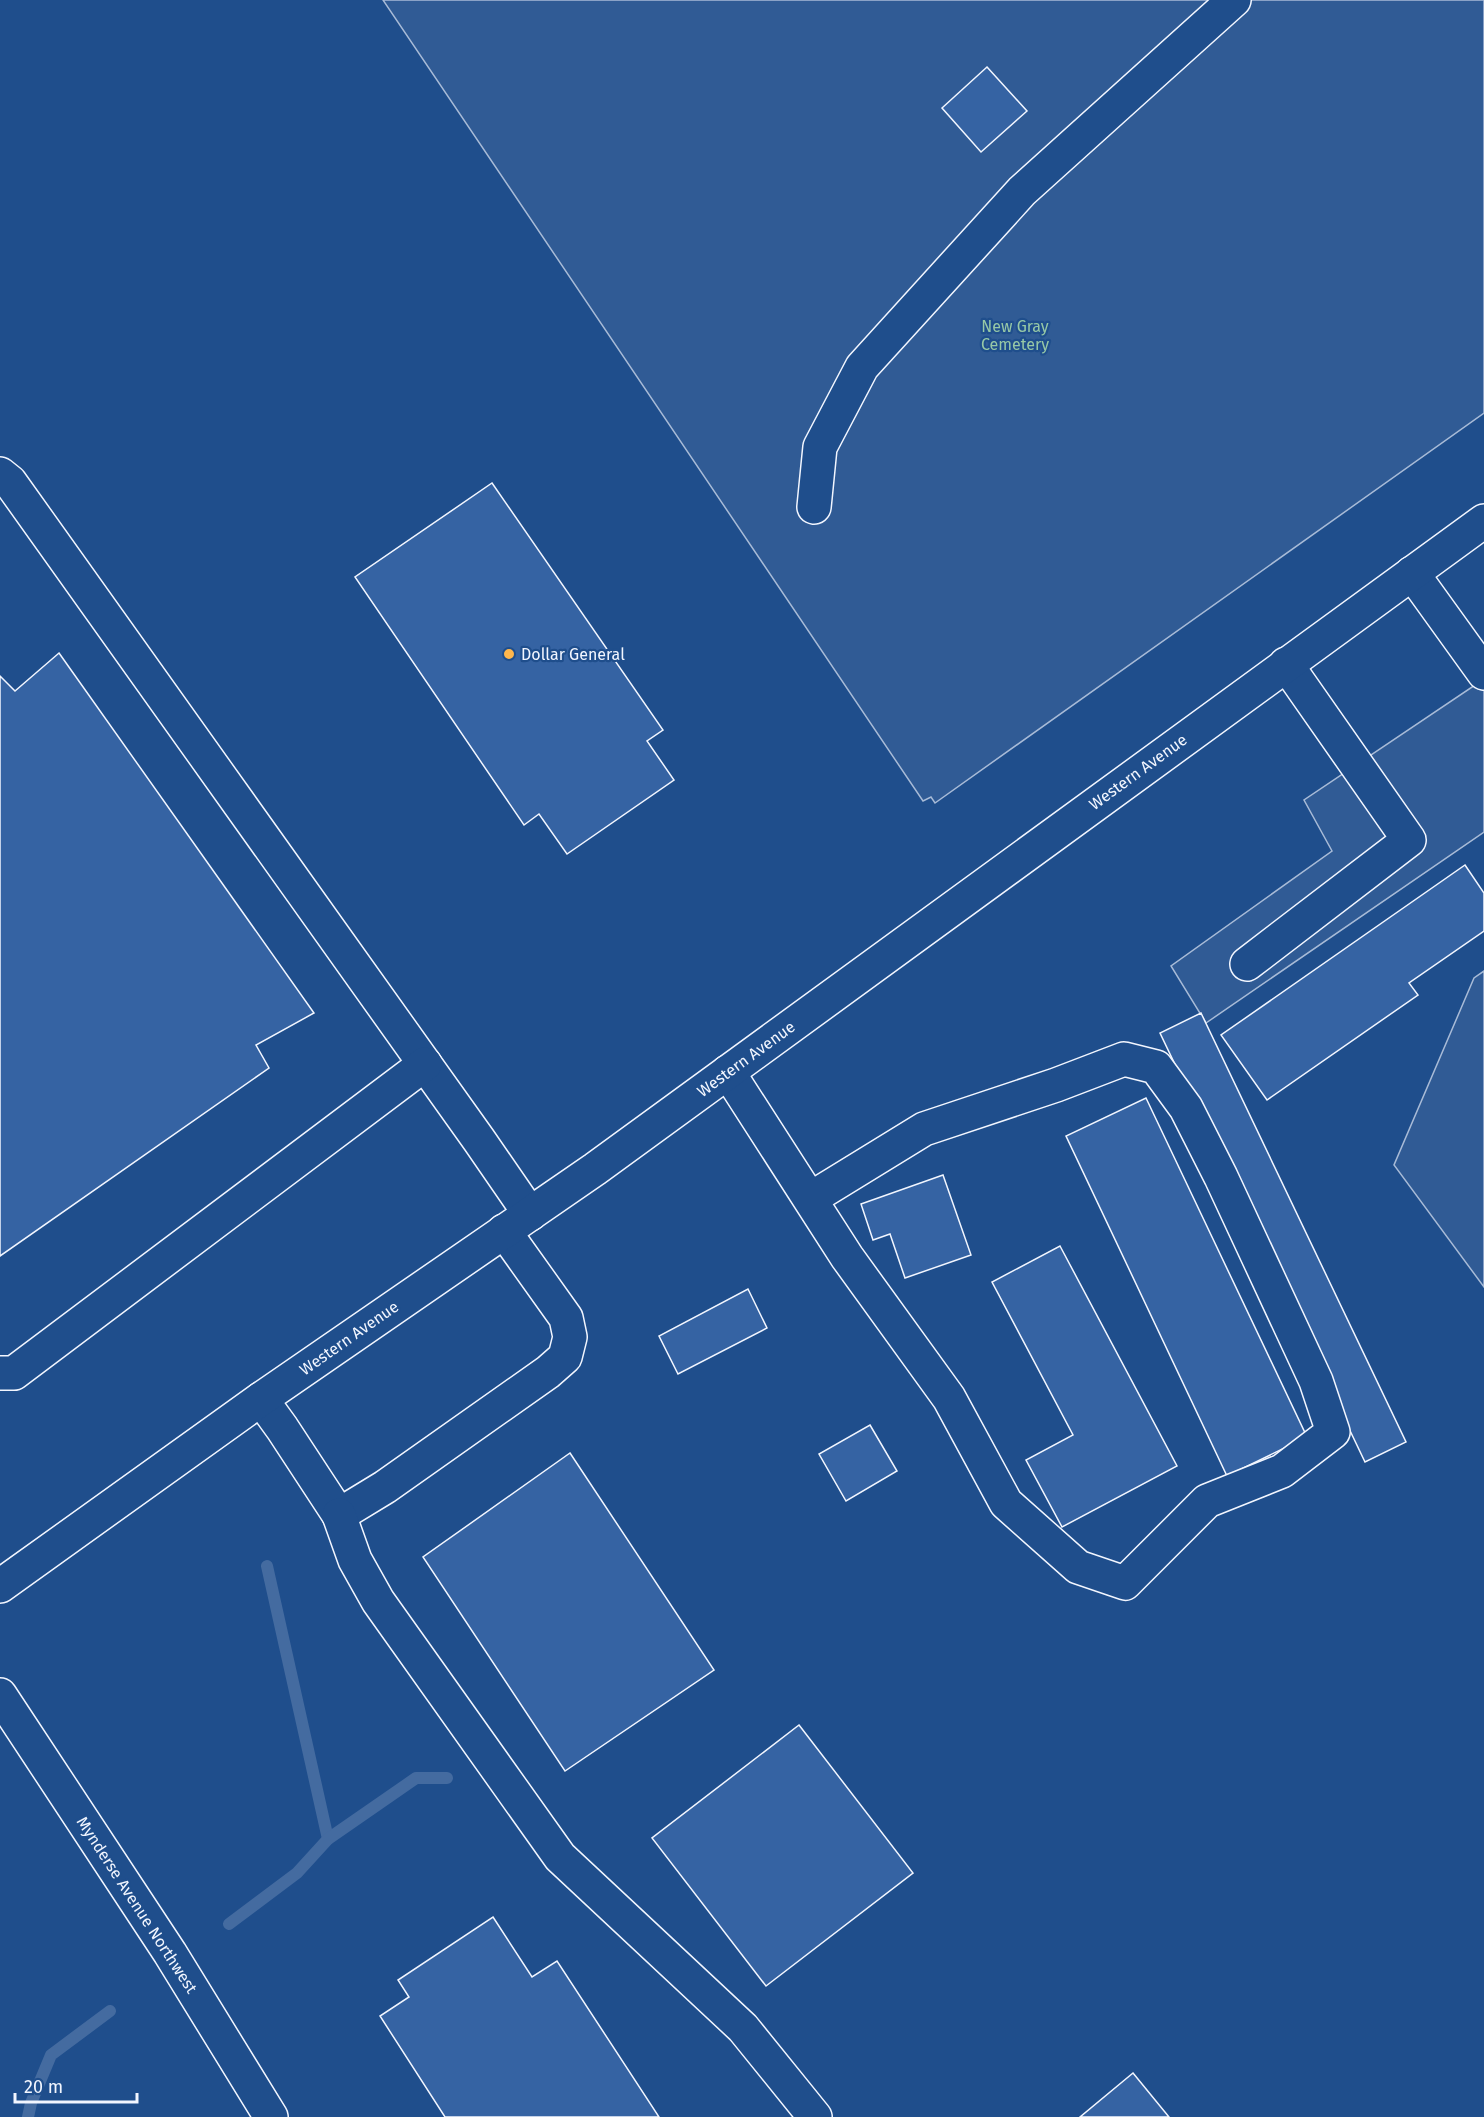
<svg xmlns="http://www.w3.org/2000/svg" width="1484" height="2117" font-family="'Fira Sans',sans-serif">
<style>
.built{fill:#305b95;stroke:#a8bbd7;stroke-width:1.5}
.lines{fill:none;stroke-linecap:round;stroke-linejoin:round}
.stream{stroke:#446ba0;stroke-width:12}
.building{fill:#3563a3;stroke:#f2f6ff;stroke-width:1.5}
.minor-casing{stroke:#f2f6ff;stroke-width:36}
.major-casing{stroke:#f2f6ff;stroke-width:36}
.minor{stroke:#1f4e8c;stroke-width:33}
.major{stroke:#1f4e8c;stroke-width:33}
.poi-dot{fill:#ffb74d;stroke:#1f4e8c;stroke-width:2}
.labels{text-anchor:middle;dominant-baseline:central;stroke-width:4.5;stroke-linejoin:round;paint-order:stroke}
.park-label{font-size:16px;fill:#97c8a6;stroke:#1f4e8c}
.poi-label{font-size:16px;fill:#f2f6ff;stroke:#1f4e8c;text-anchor:start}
.street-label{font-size:16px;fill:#f2f6ff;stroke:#1f4e8c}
</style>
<rect width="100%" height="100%" fill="#1f4e8c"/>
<g class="built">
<path d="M383 0H1484V413L935 803 931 797 923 801Z"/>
<path d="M1484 679V832L1206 1023 1171 966 1332 851 1304 800Z"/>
<path d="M1484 971V1287L1394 1165 1474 978Z"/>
</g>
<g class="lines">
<g class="stream">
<path d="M267 1566 328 1839"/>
<path d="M229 1924 297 1873 328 1839 416 1778H447"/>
<path d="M28 2117 31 2103 51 2055 110 2011"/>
</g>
</g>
<g class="building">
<path d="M987 67 1027 111 981 152 942 108Z"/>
<path d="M492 483 663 730 647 741 674 780 567 854 539 814 524 825 355 577Z"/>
<path d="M59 653 314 1013 256 1045 269 1068 0 1256V676L15 691Z"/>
<path d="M1465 865 1484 893V931L1409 983 1418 995 1267 1100 1221 1035Z"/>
<path d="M1201 1013 1406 1442 1365 1462 1160 1033Z"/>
<path d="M1146 1098 1307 1437 1227 1476 1066 1136Z"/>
<path d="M943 1175 971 1255 905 1278 890 1234 873 1240 861 1204Z"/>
<path d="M1060 1246 1177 1466 1062 1527 1026 1460 1073 1435 992 1282Z"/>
<path d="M748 1289 767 1328 678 1374 659 1336Z"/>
<path d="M870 1425 897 1471 846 1501 819 1454Z"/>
<path d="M570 1453 714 1670 565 1771 423 1557Z"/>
<path d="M799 1725 913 1873 766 1986 652 1838Z"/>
<path d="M493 1917 532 1977 557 1961 659 2117H445L380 2016 409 1997 398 1980Z"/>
<path d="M1133 2073 1169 2117H1080Z"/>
</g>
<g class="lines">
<defs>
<g id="minor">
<path d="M0 474 10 482 479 1140 530 1214"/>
<path d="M814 507 820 447 862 367 1022 191 1234 0"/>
<path d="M1412 573 1484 673"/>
<path d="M1247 964 1409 840 1286 664"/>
<path d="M728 1072 847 1257 949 1398 1006 1503 1078 1567 1125 1583 1207 1501 1282 1471 1333 1432 1316 1381 1221 1177 1186 1108 1156 1067 1124 1059 1056 1085 924 1129 810 1199"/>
<path d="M0 1373H14L425 1064"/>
<path d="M261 1399 282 1428 339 1515 385 1487 548 1372 565 1357 570 1337 566 1318 504 1231"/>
<path d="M339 1515 355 1560 378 1601 560 1857 743 2028 815 2117"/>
<path d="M0 1695 170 1953 271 2117"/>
</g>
<path id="major" d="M0 1586 261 1399 595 1169 1484 521"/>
</defs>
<use href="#minor" class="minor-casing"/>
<use href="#major" class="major-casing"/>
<use href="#minor" class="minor"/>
<use href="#major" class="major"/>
</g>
<circle class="poi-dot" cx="509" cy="654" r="6"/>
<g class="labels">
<g class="park-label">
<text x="1015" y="326">New Gray<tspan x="1015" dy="18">Cemetery</tspan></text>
</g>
<g class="poi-label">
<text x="521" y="654">Dollar General</text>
</g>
<g class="street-label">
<text transform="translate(1138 772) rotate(-36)">Western Avenue</text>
<text transform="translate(746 1059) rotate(-36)">Western Avenue</text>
<text transform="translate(349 1338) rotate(-35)">Western Avenue</text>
<text transform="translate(137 1905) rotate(57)">Mynderse Avenue Northwest</text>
</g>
</g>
<path d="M15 2093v9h122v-9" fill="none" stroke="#f2f6ff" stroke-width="3"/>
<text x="24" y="2093" font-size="18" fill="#f2f6ff" stroke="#1f4e8c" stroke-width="4.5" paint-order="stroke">20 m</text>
</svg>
